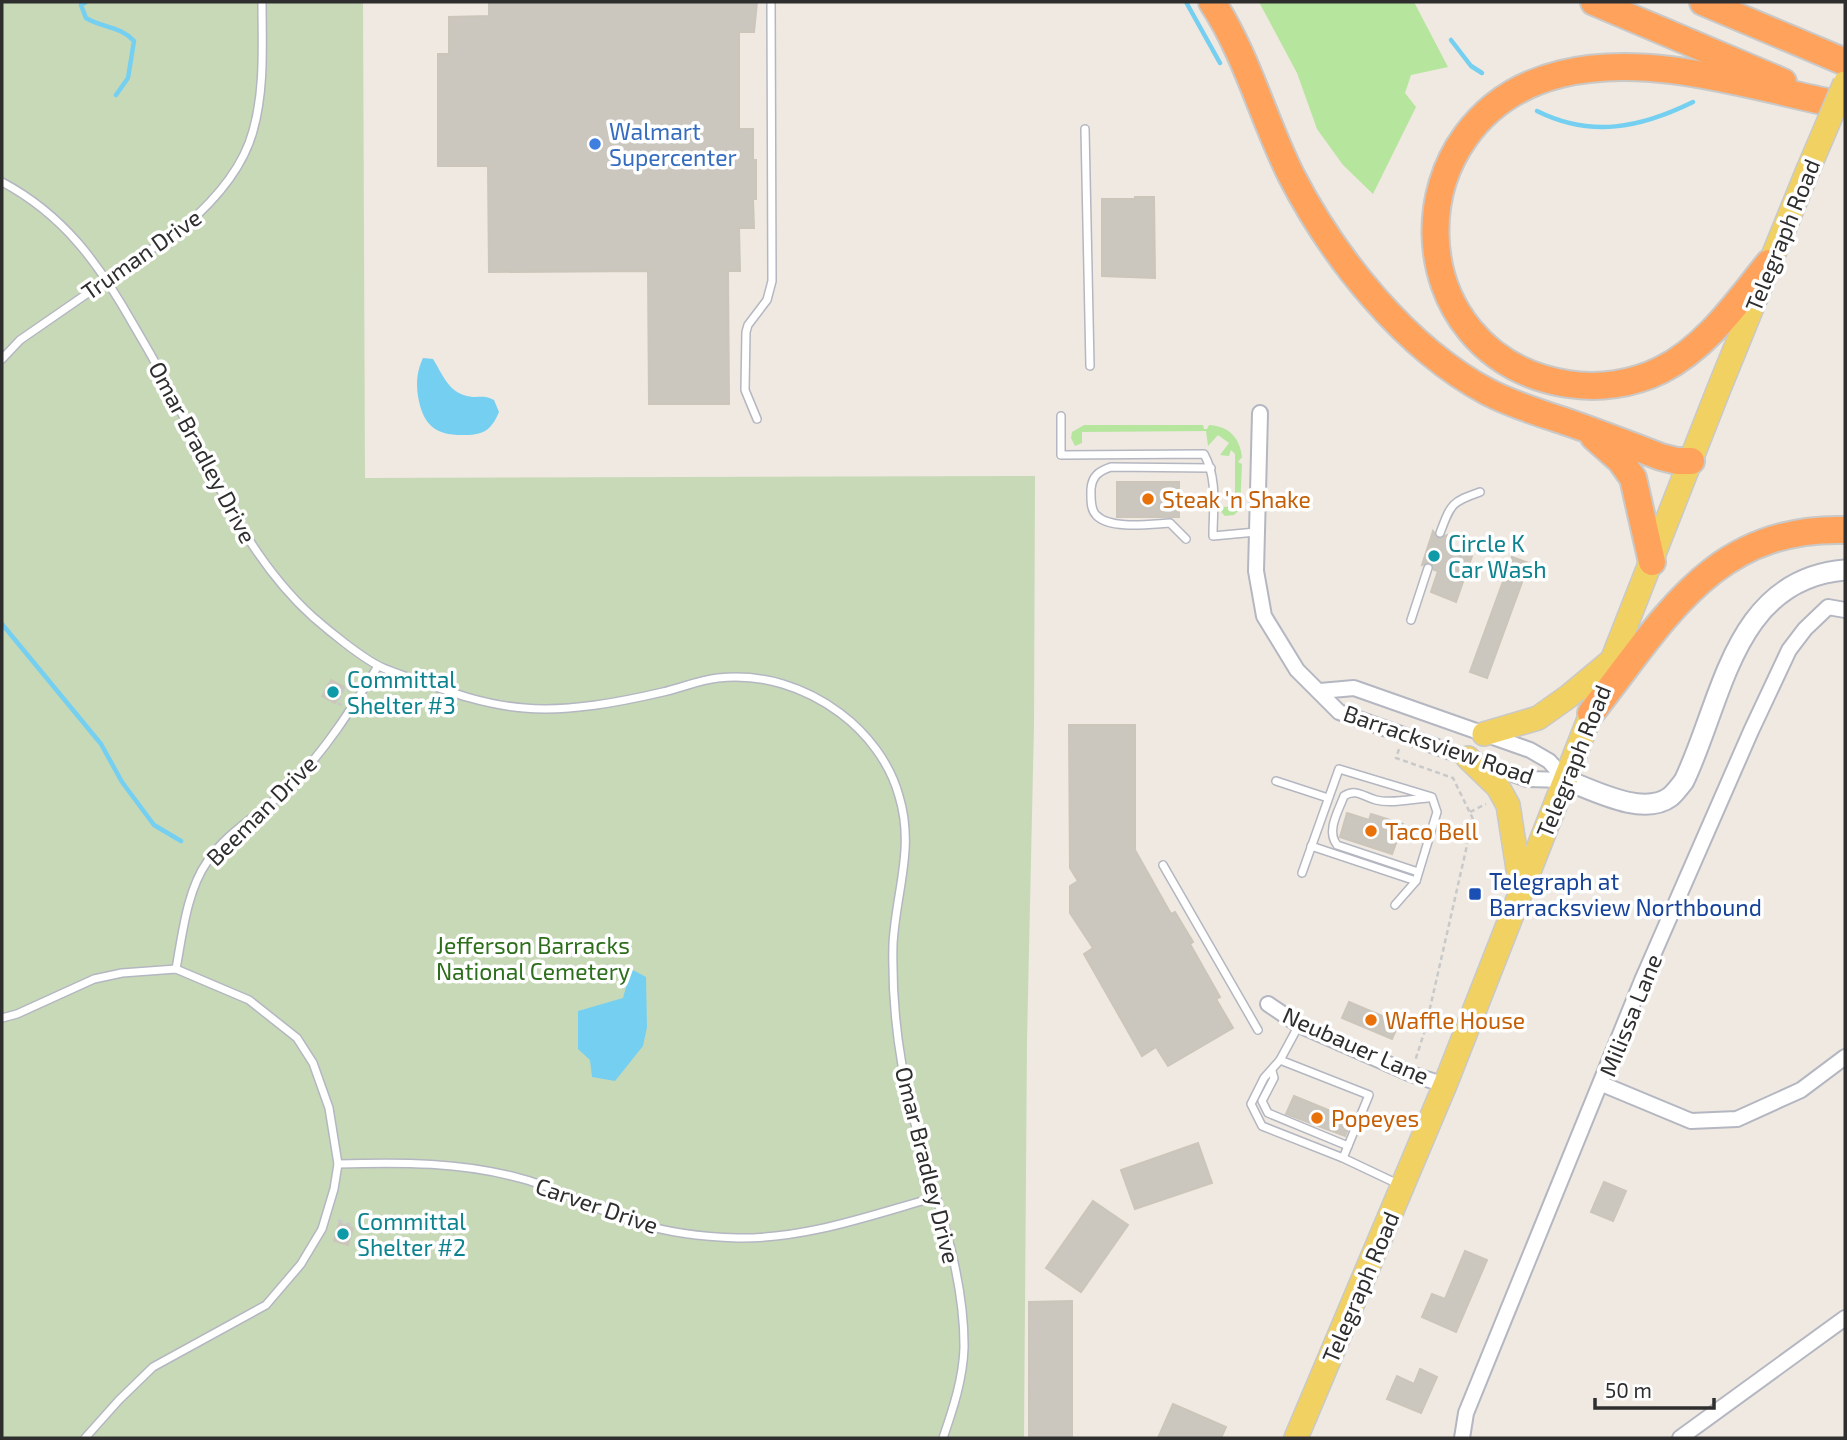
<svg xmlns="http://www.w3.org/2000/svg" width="1847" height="1440" font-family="'Exo 2',sans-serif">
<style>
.green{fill:#b6e59e}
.cemetery{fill:#c8d9b8}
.water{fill:#75cff0}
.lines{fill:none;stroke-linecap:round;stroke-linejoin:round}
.stream{stroke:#75cff0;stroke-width:4.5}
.building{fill:#cbc7bf;stroke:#cbc5ba;stroke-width:2}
.lane-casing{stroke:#b4b7c1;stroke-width:10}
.street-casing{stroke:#b4b7c1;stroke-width:18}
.secondary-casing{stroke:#b4b7c1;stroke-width:23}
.primary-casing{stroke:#c9c9c9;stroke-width:26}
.highway-casing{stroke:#c9c9c9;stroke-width:30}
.path{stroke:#c9c9c9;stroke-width:2.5;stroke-dasharray:5 3.5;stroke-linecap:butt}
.lane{stroke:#fff;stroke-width:7}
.street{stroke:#fff;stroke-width:14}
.secondary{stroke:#fff;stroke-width:19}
.primary{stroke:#f2d163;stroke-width:23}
.highway{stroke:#ffa35c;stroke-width:26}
.primary-bridge-casing{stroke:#c9c9c9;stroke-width:26;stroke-linecap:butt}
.primary-bridge{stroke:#f2d163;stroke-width:23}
.shop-dot{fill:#3f7fe0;stroke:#fff;stroke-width:2.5}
.food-dot{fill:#e8710a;stroke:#fff;stroke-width:2.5}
.culture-dot{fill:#0f9aa8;stroke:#fff;stroke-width:2.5}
.transit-dot{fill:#1a4fb4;stroke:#fff;stroke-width:2.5}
.labels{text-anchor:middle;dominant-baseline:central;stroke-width:7;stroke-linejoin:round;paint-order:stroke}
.shop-label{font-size:23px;fill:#366cbe;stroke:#fff;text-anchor:start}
.street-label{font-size:23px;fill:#2e2e2e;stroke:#fff}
.food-label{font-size:23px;fill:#c56008;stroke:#fff;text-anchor:start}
.culture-label{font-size:23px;fill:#0d838f;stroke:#fff;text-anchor:start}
.transit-label{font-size:23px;fill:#164399;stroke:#fff;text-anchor:start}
.park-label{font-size:23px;fill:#2c6e1b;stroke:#fff}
</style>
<rect width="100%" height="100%" fill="#efe9e1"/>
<g class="green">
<path d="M1259 2H1414L1448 67 1411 75 1405 93 1416 107 1373 194 1343 165 1317 129 1297 73Z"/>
<path d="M1084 425H1203L1204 429H1207L1209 425C1229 426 1240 438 1242 457L1238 462 1242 464 1240 509 1234 515 1225 516 1221 512 1223 507 1235 506V454L1231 450 1229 456 1220 455 1229 443 1218 435 1208 446 1206 431 1082 432V443L1075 446 1071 438 1072 432Z"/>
</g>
<path class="cemetery" d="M2 2H363L365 478 1035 476 1034 725 1027 1040 1024 1438H2Z"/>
<g class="water">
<path d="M423 358 433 359C442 373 448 392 467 396 479 399 481 394 494 400L499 412C492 429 484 435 466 435 436 436 423 426 418 396 416 382 417 371 423 358Z"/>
<path d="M631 969 646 977 647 1027 643 1046 615 1081 592 1077 590 1060 578 1049V1011L623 998Z"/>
</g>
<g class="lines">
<g class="stream">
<path d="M86 2 81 5 86 18C103 28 120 26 134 41L128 78 116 95"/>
<path d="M1186 2 1220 63"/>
<path d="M1451 40 1471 66 1482 73"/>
<path d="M1537 111C1591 138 1640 128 1693 102"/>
<path d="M2 624 101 744 122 782 154 825 181 841"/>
</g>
</g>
<g class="building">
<path d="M489 2H757L754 32H739V129H753V160H756V199H753L754 228H739L740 271H728L729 404H649L648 271 489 272 488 166H438V54H449V17L489 16Z"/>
<path d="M1135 197H1154L1155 278 1102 276V199H1135Z"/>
<rect x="1117" y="482" width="62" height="35"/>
<path d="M1433 531 1438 539 1447 535 1446 547 1472 556 1456 602 1431 592 1438 571 1434 570 1431 562 1422 565Z"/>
<path d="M1512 557 1529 563 1487 678 1470 672Z"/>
<path d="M331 680 344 687 335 703 322 696Z"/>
<path d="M1069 725H1135V850L1171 914 1175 912 1193 942 1190 944 1220 997 1216 999 1233 1028 1168 1066 1156 1047 1142 1056 1084 954 1093 948 1070 913V886L1078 881 1070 868Z"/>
<path d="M1347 813 1369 820 1371 814 1403 824 1392 854 1340 837Z"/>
<path d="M1349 1002 1399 1023 1392 1039 1342 1018Z"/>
<path d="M1294 1096 1331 1111 1330 1114 1348 1121 1350 1124 1345 1136 1286 1114Z"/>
<path d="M1198 1143 1212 1183 1135 1209 1121 1170Z"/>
<path d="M1604 1182 1626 1191 1613 1221 1591 1212Z"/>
<path d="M1093 1201 1128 1225 1081 1292 1046 1268Z"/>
<path d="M339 1223 353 1228 348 1245 334 1241Z"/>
<path d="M1465 1251 1487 1260 1456 1332 1422 1317 1432 1294 1445 1299Z"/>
<path d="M1072 1301V1438H1029V1302Z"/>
<path d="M1420 1369 1437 1377 1421 1413 1387 1399 1397 1376 1414 1384Z"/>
<path d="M1173 1404 1226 1427 1221 1438H1158Z"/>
</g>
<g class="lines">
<defs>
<g id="lane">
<path d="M1085 129 1090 366"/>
<path d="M2 182C64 215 99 264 133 324 144 343 155 361 165 381 209 463 242 553 313 617 329 631 362 658 381 667 392 672 405 676 416 680 452 693 486 705 524 708 569 712 620 702 663 692 681 688 699 680 718 678 762 673 805 687 840 713 867 733 890 763 899 796 915 848 896 891 893 944 892 984 895 1025 902 1065 917 1159 965 1251 964 1348 963 1379 953 1409 943 1438"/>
<path d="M2 359 20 340 185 226C214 201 243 168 253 131 265 89 262 44 262 2"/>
<path d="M1061 416V455L1204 454C1218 479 1213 508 1213 536L1256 532"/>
<path d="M757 419 745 390 746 332 748 325 767 300 772 281 771 2"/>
<path d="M1440 533C1451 504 1451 502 1480 492"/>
<path d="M1186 539 1170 523C1151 524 1110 530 1096 515 1090 509 1091 497 1091 489 1092 476 1099 471 1111 467L1211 468"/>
<path d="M1411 620 1428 568"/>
<path d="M1276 781 1328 798"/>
<path d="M1311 846 1416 881"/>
<path d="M1163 865 1258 1030"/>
<path d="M1418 872 1337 845C1326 831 1338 812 1344 796 1356 788 1364 797 1376 800 1391 804 1412 799 1428 798"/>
<path d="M1302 873 1339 769 1432 797 1437 812 1416 881 1395 905"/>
<path d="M176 969C182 936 187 890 207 862 228 830 263 813 290 786 325 751 352 708 378 666"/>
<path d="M2 1018 17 1014 94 979 122 973 176 969 249 1000 297 1038 313 1063 329 1108 338 1164 334 1189 322 1229 301 1264 266 1305 153 1367 119 1400 85 1438"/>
<path d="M1299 1025 1280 1060 1369 1095 1343 1158 1398 1184"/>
<path d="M1280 1060 1264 1078 1251 1104 1262 1126 1343 1158"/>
<path d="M1272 1071 1274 1078 1262 1101 1268 1113 1348 1146"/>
<path d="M338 1164C401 1162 463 1162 523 1179 563 1190 599 1212 638 1223 669 1233 705 1237 738 1238 806 1239 871 1215 936 1197"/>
</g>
<g id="street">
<path d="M1260 413 1256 571 1264 616 1297 670 1339 712 1527 779 1566 780"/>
<path d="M1320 691 1354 688 1530 750 1549 761 1566 780"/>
<path d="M1268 1004 1299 1025 1411 1074 1445 1085"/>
<path d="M1602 1084 1691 1121 1737 1119 1801 1090 1845 1057"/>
<path d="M1462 1438 1466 1413 1643 978 1751 731 1789 650 1805 629 1828 607 1845 610"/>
<path d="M1680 1438 1845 1318"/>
</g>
<path id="secondary" d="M1566 780C1593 790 1643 817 1670 797 1675 793 1680 786 1684 781 1723 700 1733 579 1845 570"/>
<g id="primary">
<path d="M1484 734 1538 718 1569 696 1611 661"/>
<path d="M1468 758 1498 787 1508 805 1521 888"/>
<path d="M1296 1438 1445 1085 1718 391 1808 170"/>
</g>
<g id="highway">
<path d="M1212 2C1247 55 1263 119 1291 175 1333 257 1405 348 1488 392 1513 405 1540 413 1567 422 1599 433 1630 445 1661 457L1677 461H1691"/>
<path d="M1594 2 1783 82"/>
<path d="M1703 2 1845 62"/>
<path d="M1769 263C1738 301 1707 347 1661 370 1633 384 1599 389 1568 384 1395 357 1390 116 1561 74 1647 53 1743 84 1827 102"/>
<path d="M1594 437 1620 460 1633 478 1652 562"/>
<path d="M1591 713C1664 621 1712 526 1845 530"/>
</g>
</defs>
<use href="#lane" class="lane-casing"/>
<use href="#street" class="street-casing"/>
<use href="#secondary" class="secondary-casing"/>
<use href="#primary" class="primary-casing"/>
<use href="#highway" class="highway-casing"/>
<g class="path">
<path d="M342 705 337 703 344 688 350 691"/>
<path d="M1399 749 1396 758 1453 778 1473 819 1425 1030 1415 1061"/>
<path d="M1470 812 1486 804"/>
<path d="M338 1220 351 1225"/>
</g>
<use href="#lane" class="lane"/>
<use href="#street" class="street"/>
<use href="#secondary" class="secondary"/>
<use href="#primary" class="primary"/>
<use href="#highway" class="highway"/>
<defs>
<path id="primary-bridge" d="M1808 170 1845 83"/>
</defs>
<use href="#primary-bridge" class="primary-bridge-casing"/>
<use href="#primary-bridge" class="primary-bridge"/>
</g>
<circle class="shop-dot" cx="595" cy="144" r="7"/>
<g class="food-dot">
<circle cx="1148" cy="499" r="7"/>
<circle cx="1371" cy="831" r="7"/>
<circle cx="1371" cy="1020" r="7"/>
<circle cx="1317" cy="1118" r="7"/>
</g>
<g class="culture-dot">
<circle cx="1434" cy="556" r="7"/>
<circle cx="333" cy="692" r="7"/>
<circle cx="343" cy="1234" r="7"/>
</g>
<rect class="transit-dot" x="1468" y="887" width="14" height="14" rx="3.5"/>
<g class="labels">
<g class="shop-label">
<text x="609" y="131">Walmart<tspan x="609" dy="26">Supercenter</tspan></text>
</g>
<g class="street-label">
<text transform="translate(1782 235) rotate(-68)">Telegraph Road</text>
<text transform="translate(141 254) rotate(-35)">Truman Drive</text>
<text transform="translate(203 452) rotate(62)">Omar Bradley Drive</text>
<text transform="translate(1439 744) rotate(19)">Barracksview Road</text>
<text transform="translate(1573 761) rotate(-68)">Telegraph Road</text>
<text transform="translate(261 810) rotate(-45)">Beeman Drive</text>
<text transform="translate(1630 1015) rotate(-68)">Milissa Lane</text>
<text transform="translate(1356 1045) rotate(24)">Neubauer Lane</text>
<text transform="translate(928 1165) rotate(76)">Omar Bradley Drive</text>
<text transform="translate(597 1205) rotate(19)">Carver Drive</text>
<text transform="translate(1360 1287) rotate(-67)">Telegraph Road</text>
</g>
<g class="food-label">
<text x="1162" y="499">Steak 'n Shake</text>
<text x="1385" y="831">Taco Bell</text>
<text x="1385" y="1020">Waffle House</text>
<text x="1331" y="1118">Popeyes</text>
</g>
<g class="culture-label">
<text x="1448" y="543">Circle K<tspan x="1448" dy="26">Car Wash</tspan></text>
<text x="347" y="679">Committal<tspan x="347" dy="26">Shelter #3</tspan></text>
<text x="357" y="1221">Committal<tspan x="357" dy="26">Shelter #2</tspan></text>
</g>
<g class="transit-label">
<text x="1489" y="881">Telegraph at<tspan x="1489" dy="26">Barracksview Northbound</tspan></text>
</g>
<g class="park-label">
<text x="533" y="945">Jefferson Barracks<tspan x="533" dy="26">National Cemetery</tspan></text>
</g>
</g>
<rect width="1847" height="1440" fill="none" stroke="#2e2e2e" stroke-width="7"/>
<path d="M1595 1398v10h119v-10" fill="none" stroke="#2e2e2e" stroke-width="3.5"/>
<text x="1605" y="1398" font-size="21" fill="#2e2e2e" stroke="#ffffff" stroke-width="5" paint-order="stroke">50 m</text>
</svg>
